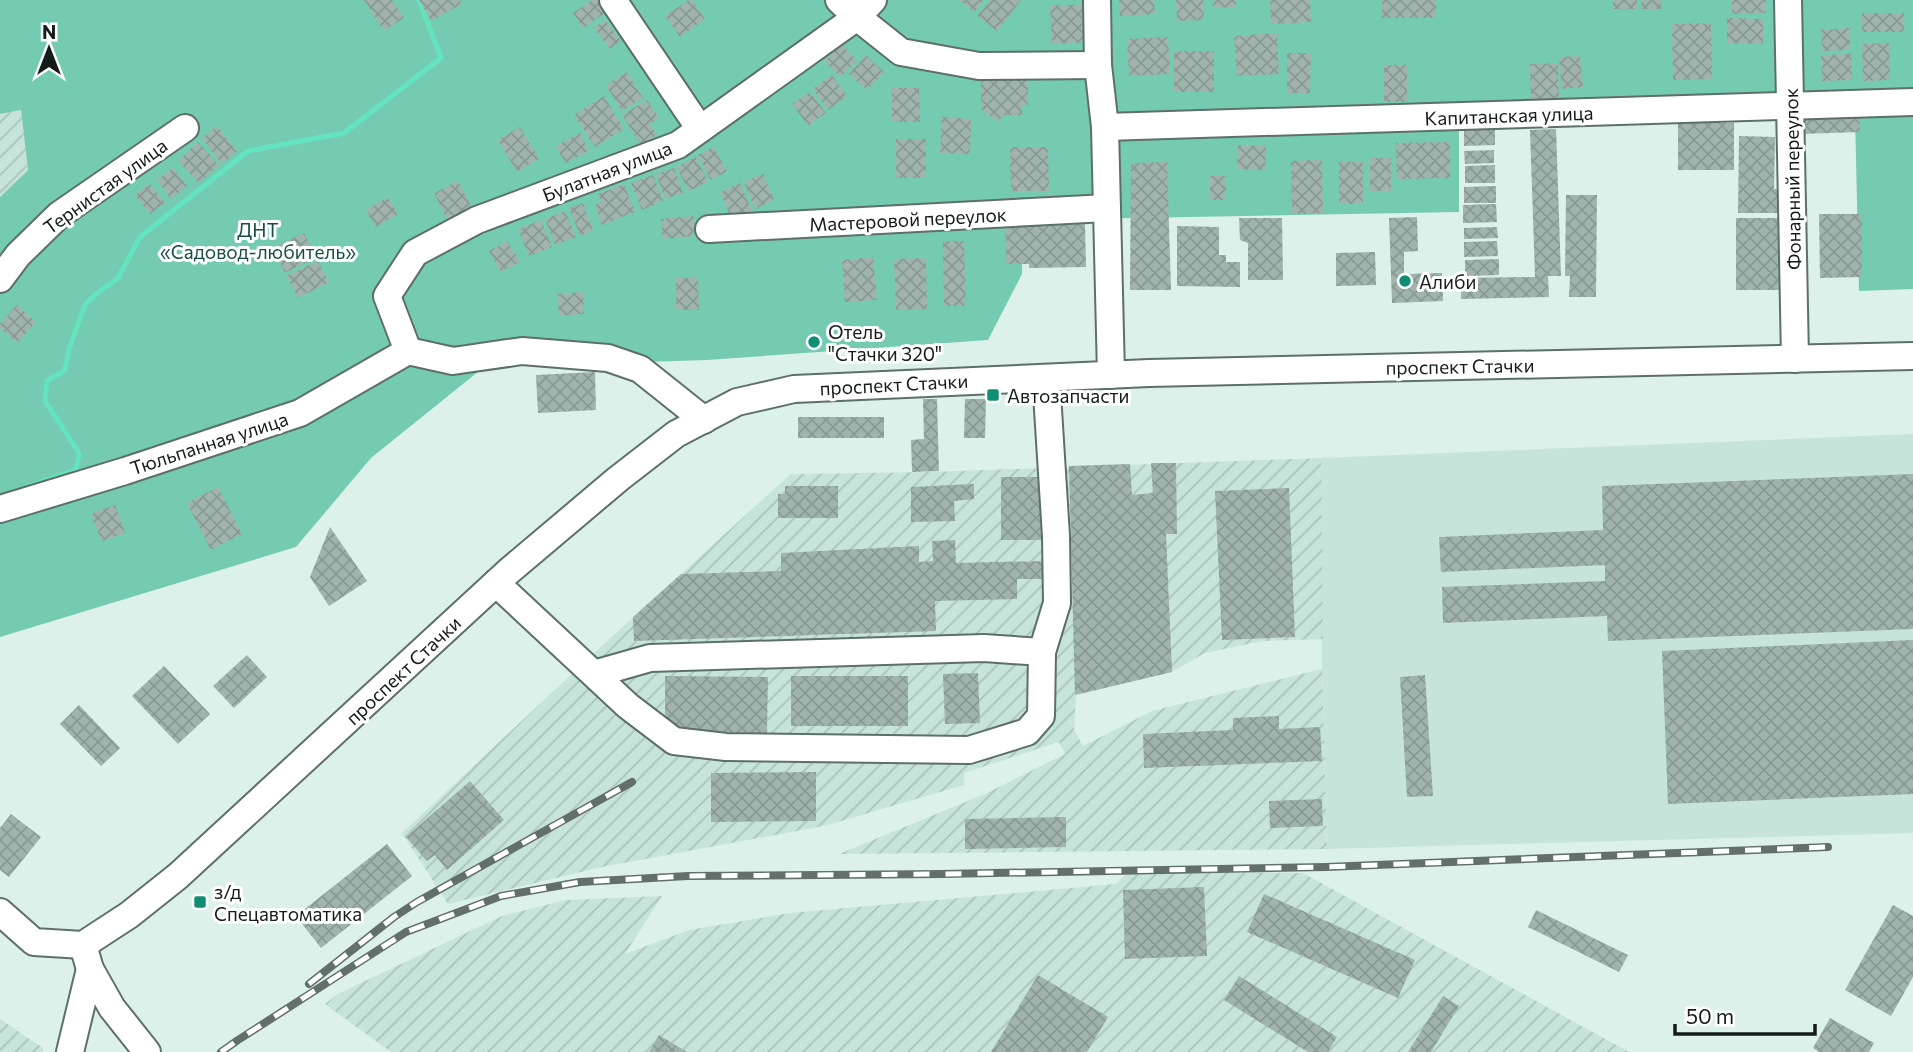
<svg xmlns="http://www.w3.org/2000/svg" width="1913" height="1052" font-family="Commissioner,sans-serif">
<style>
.built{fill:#c7e4da}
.industrial{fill:url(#industrial-furrows)}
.garden{fill:#75cbb2}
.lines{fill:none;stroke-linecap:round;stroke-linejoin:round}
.stream{stroke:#64e3c1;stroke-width:5}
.building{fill:url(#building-cross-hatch)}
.minor-casing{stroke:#5d6f69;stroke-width:30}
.minor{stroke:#fff;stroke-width:26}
.rail-casing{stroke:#636f6b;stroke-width:8}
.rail{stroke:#fff;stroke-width:5;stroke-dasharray:16;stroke-linecap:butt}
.poi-dot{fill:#108e74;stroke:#fff;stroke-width:2.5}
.labels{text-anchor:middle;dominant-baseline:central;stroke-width:6;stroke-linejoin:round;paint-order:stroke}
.street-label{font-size:19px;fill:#141b19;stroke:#fff}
.park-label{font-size:19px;fill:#174d40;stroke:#fff}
.poi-label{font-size:19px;fill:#141b19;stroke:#fff;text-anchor:start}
</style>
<defs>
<pattern id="industrial-furrows" width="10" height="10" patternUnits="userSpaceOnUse" patternTransform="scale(1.75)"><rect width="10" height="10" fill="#c7e4da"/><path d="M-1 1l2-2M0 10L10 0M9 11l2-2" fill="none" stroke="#aac3ba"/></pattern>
<pattern id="building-cross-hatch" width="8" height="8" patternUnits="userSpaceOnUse" patternTransform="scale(1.75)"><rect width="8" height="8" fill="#a0b4ad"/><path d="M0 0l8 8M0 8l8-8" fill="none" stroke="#899a94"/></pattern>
</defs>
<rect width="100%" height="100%" fill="#dcf1e9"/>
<path class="built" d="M1913 434V833L1327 849 1322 669 1321 458Z"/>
<g class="industrial">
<path d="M21 110 28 170 0 197V114Z"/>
<path d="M1321 458 1323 639 1263 641 1205 653 1172 672 1076 695 1074 730 1083 746 1152 711 1322 669 1327 849 839 854 985 794 1065 754 1059 742 964 773V785L824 826 602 867 448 904 402 833 606 642 791 474 929 472Z"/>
<path d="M1128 872 1303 873 1629 1052H391L325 1004 338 994 502 916 566 900 662 896 625 954 689 930 790 913 1116 884Z"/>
<path d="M0 1019 43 1048V1052H0Z"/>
</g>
<path class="garden" d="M0 0H1913V289L1859 291 1855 115 1459 127V212L1023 220 1022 274 988 340 707 360 484 367 371 458 296 547 0 637V197L28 170 21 110 0 114Z"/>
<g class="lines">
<path class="stream" d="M2 495 76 470 79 453 45 401 47 381 65 370 69 349 85 305 96 294 118 278 140 237 248 151 344 133 441 58 419 0"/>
</g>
<g class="building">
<path d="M364 0H392L404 18 384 31Z"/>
<path d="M419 0H460L462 4 431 21Z"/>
<path d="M592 0H602L609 10 583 28 573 13Z"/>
<path d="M689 0H692L705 19 680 37 665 16Z"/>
<path d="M959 0H984L974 12Z"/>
<path d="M990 0H1021L997 31 977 16Z"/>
<path d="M1119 0H1154L1155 14 1120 16Z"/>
<path d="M1176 0H1203L1204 20 1177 21Z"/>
<path d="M1213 0H1236V8L1213 7Z"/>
<path d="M1270 0H1310L1311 22 1271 24Z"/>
<rect x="1382" y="0" width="54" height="18"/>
<rect x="1613" y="0" width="24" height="9"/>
<rect x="1641" y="0" width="20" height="9"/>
<path d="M1732 0H1766V13L1732 14Z"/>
<path d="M1086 4 1088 42 1052 44 1050 6Z"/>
<rect x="1862" y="13" width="42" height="19"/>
<path d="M1727 18 1763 19V44L1727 43Z"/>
<path d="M605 20 621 41 610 49 594 28Z"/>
<path d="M1711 23 1712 79 1673 80 1672 24Z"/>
<path d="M1849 28 1850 50 1822 51 1821 30Z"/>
<path d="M1277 33 1279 74 1237 76 1234 36Z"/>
<path d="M1168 37 1170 74 1129 76 1127 39Z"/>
<path d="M1889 43 1890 80 1863 81 1862 44Z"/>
<path d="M842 45 857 61 840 77 825 61Z"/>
<rect x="1174" y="51" width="40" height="41"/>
<path d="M1287 53H1311L1310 93H1287Z"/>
<path d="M1851 54 1852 80 1822 81 1821 55Z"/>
<path d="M866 55 884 72 867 90 849 74Z"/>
<path d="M1580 56 1583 87 1562 89 1559 57Z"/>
<path d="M1558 63 1559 100 1531 101 1530 64Z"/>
<rect x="1384" y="65" width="23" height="37"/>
<path d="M627 72 643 98 622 111 606 85Z"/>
<path d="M832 75 847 96 828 110 813 89Z"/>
<path d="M981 79H1028V106H1022V115H1004L997 122 981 109Z"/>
<path d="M892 88H919L920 122H892Z"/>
<path d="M810 92 826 113 808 126 792 104Z"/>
<path d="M604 96 624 129 595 147 574 115Z"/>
<path d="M647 100 659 118 650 124 657 135 641 145 622 115Z"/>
<path d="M1858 110 1860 132 1802 134 1801 112Z"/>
<path d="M942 117 971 119 970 154 940 153Z"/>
<rect x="1678" y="123" width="56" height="47"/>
<path d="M217 126 237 151 222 164 202 138Z"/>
<path d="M520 127 539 159 517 172 498 140Z"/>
<path d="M1464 128H1495V145L1464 146Z"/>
<path d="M1556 129 1561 276H1548L1549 297 1461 299V278L1535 277 1530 130Z"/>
<path d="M580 133 589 151 565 163 556 146Z"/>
<path d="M1739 136 1775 137 1774 189H1787L1786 213H1738Z"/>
<rect x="896" y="139" width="30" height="39"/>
<path d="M198 142 219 165 199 183 178 161Z"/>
<path d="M1450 142V178L1397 179 1396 143Z"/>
<path d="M1238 145 1266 146 1265 170 1237 169Z"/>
<path d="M714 147 727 172 710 180 698 155Z"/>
<path d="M1010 147H1048L1049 191H1011Z"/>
<path d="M1494 150V163L1465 164 1464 151Z"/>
<path d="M696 157 708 182 689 191 676 167Z"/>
<rect x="1370" y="158" width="21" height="33"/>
<path d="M1322 160 1323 213 1292 214 1291 161Z"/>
<path d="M1167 162 1171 290H1130L1131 163Z"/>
<rect x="1339" y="162" width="24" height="42"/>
<path d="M1495 165V183H1465V166Z"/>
<path d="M173 168 187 186 171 199 157 180Z"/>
<path d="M674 168 683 193 665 199 656 174Z"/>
<path d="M763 174 774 200 755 209 744 182Z"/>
<path d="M653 175 663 201 642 210 631 183Z"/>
<rect x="1210" y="176" width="16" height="24"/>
<path d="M458 181 473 210 449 223 434 193Z"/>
<path d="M740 183 752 211 732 220 720 192Z"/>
<path d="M150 184 165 203 150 214 135 195Z"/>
<path d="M624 184 635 212 602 225 595 205 601 202 598 194Z"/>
<path d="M1496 186V203H1464V187Z"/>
<path d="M1566 195H1597L1596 297H1569L1570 276H1565Z"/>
<path d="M388 197 398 214 376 227 366 210Z"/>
<path d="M583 203 593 230 580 236 569 208Z"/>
<path d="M1496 204 1497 222 1463 223V205Z"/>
<path d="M565 211 576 237 555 245 545 219Z"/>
<path d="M1819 214H1862V277L1820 278Z"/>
<path d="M693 216 694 236 663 239 661 219Z"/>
<path d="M1417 217 1418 251 1404 252V274L1442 273 1443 301 1392 303 1389 218Z"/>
<path d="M1239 218H1282L1283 280H1248V243L1240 240Z"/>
<rect x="1736" y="218" width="50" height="72"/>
<path d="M541 220 552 247 529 256 518 229Z"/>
<path d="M1085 224 1086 267 1029 268V264H1006L1005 226Z"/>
<path d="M1177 226 1219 227V255H1226V262H1240V287L1177 286Z"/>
<path d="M1497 227 1498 238 1464 239V228Z"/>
<path d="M304 233 317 257 285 273 273 248Z"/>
<path d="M507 241 520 262 501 272 489 251Z"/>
<path d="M943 241H964L966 306H944Z"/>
<path d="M1497 241 1498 256 1464 257V242Z"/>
<path d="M1375 252 1376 285 1336 286V253Z"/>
<path d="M873 257 877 300 845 302 842 260Z"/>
<path d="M926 258 927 309 896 310 894 259Z"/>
<path d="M1499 259V275L1465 276V260Z"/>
<path d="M318 261 329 282 298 298 287 276Z"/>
<path d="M676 278H698L699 310H676Z"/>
<path d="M583 292 584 314 559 316 558 294Z"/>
<path d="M17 305 36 322 17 343 0 328V324Z"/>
<path d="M595 372 596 410 538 413 536 375Z"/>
<path d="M923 399H937L939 471 912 472 911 440 924 439Z"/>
<path d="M965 399H986L985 438H964Z"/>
<rect x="798" y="417" width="86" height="21"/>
<path d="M1151 463H1176L1177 534H1166L1172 672 1075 695 1069 466 1130 464 1132 495 1153 493Z"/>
<path d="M1913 474V629L1608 641 1607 616 1443 623 1442 587 1605 581V565L1441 572 1439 537 1603 530 1602 486Z"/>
<rect x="1001" y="477" width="43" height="63"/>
<path d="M974 484V499L954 501 955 521 911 522V487Z"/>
<path d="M785 486H838V518H778V494H785Z"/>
<path d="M218 487 242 534 211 550 187 503Z"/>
<path d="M1289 488 1295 637 1222 640 1215 491Z"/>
<path d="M115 505 125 533 102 541 91 514Z"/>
<path d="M330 527 367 581 329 606 310 577Z"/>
<path d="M955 540 956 563 1046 561 1047 579H1017V599L935 601 936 631 634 641 633 617 681 574 781 571V553L919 546V562L933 561 932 541Z"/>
<path d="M1913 640V794L1668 804 1662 651Z"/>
<path d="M247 655 267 677 234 708 213 686Z"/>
<path d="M164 666 210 714 178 744 132 696Z"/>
<path d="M978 673 980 723 945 724 943 674Z"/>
<path d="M1425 675 1433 796 1407 797 1400 677Z"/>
<path d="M665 676 768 677 767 733 665 732Z"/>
<rect x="791" y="676" width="117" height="50"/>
<path d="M79 705 120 748 101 766 60 724Z"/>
<path d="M1279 716V729L1320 727 1322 761 1144 768 1143 734 1233 730V718Z"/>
<path d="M816 772V821L711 822V773Z"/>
<path d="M470 781 504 820 447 870 435 855 427 861 406 837Z"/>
<path d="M1322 799 1323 826 1270 828 1269 801Z"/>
<path d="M11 814 41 837 9 877 0 870V828Z"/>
<path d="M1066 817V847L965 849V819Z"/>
<path d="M387 844 412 876 321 948 296 916Z"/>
<path d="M1204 887 1207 956 1125 959 1123 890Z"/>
<path d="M1264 894 1415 960 1398 998 1247 932Z"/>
<path d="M1893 905 1913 916V977L1891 1016 1845 990Z"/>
<path d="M1536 910 1628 955 1619 972 1528 927Z"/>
<path d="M1038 975 1108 1017 1087 1052H991Z"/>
<path d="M1239 976 1337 1037 1328 1052H1308L1224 1000Z"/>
<path d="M1443 996 1459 1006 1431 1052H1408Z"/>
<path d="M1830 1018 1874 1043 1869 1052H1819L1813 1048Z"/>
<path d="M659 1035 687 1052H649Z"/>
</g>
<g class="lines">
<defs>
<g id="minor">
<path d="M613 0 700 129"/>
<path d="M839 0 857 17 901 52 979 66 1098 65"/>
<path d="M1097 0 1098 65 1105 127 1111 375"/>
<path d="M1788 0 1795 359"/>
<path d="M1105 127 1913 102"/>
<path d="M709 229 1107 208"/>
<path d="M0 279 18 255 59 215 185 128"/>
<path d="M408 351 387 296 415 253 477 220 678 145 857 17 873 0"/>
<path d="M408 351 453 361 522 351 608 358 640 369 704 420"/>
<path d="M0 509 125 471 300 413 408 351"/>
<path d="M496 583 628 706 674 741 726 747 969 750 1027 732 1041 716 1042 652 1057 603 1056 536 1046 378"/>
<path d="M594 674 650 658 984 648 1042 652"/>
<path d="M0 912 34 942 83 945 129 915 178 876 509 571 618 479 676 434 737 402 794 389 1149 373 1913 356"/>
<path d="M83 945 90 969 112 1008 147 1052"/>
<path d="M70 1052 90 969"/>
</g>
</defs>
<use href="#minor" class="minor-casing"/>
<use href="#minor" class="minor"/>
<defs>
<g id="rail">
<path d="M309 984 394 917 417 902 632 782"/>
<path d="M221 1052 238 1040 406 932 501 896 580 882 688 876 942 874 1326 867 1828 847"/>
</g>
</defs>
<use href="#rail" class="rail-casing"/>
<use href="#rail" class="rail"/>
</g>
<g class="poi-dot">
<circle cx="1405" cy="281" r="7"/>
<circle cx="814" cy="342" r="7"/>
<rect x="986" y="388" width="14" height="14" rx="3.5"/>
<rect x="193" y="895" width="14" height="14" rx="3.5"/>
</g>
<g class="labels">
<g class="street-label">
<text transform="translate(1509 115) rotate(-2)">Капитанская улица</text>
<text transform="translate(607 171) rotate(-21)">Булатная улица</text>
<text transform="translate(1792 179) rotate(-91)">Фонарный переулок</text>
<text transform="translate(105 186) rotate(-36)">Тернистая улица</text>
<text transform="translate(908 219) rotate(-3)">Мастеровой переулок</text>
<text transform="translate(1460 366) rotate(-1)">проспект Стачки</text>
<text transform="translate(894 384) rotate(-3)">проспект Стачки</text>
<text transform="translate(209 443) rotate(-18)">Тюльпанная улица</text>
<text transform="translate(403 670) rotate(-43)">проспект Стачки</text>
</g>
<g class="park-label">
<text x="258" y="229">ДНТ<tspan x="258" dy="22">«Садовод-любитель»</tspan></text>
</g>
<g class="poi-label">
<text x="1419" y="281">Алиби</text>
<text x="828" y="331">Отель<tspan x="828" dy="22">"Стачки 320"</tspan></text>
<text x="1007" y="395">Автозапчасти</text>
<text x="214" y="891">з/д<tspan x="214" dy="22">Спецавтоматика</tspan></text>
</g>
</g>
<g transform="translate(49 49)" stroke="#ffffff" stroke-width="5" paint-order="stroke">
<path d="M0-5L12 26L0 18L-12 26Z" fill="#141b19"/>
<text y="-10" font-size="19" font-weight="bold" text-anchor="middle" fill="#141b19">N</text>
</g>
<path d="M1675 1024v10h140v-10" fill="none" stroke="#141b19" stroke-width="3.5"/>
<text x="1686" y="1024" font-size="21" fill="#141b19" stroke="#ffffff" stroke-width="5" paint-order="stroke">50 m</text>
</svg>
